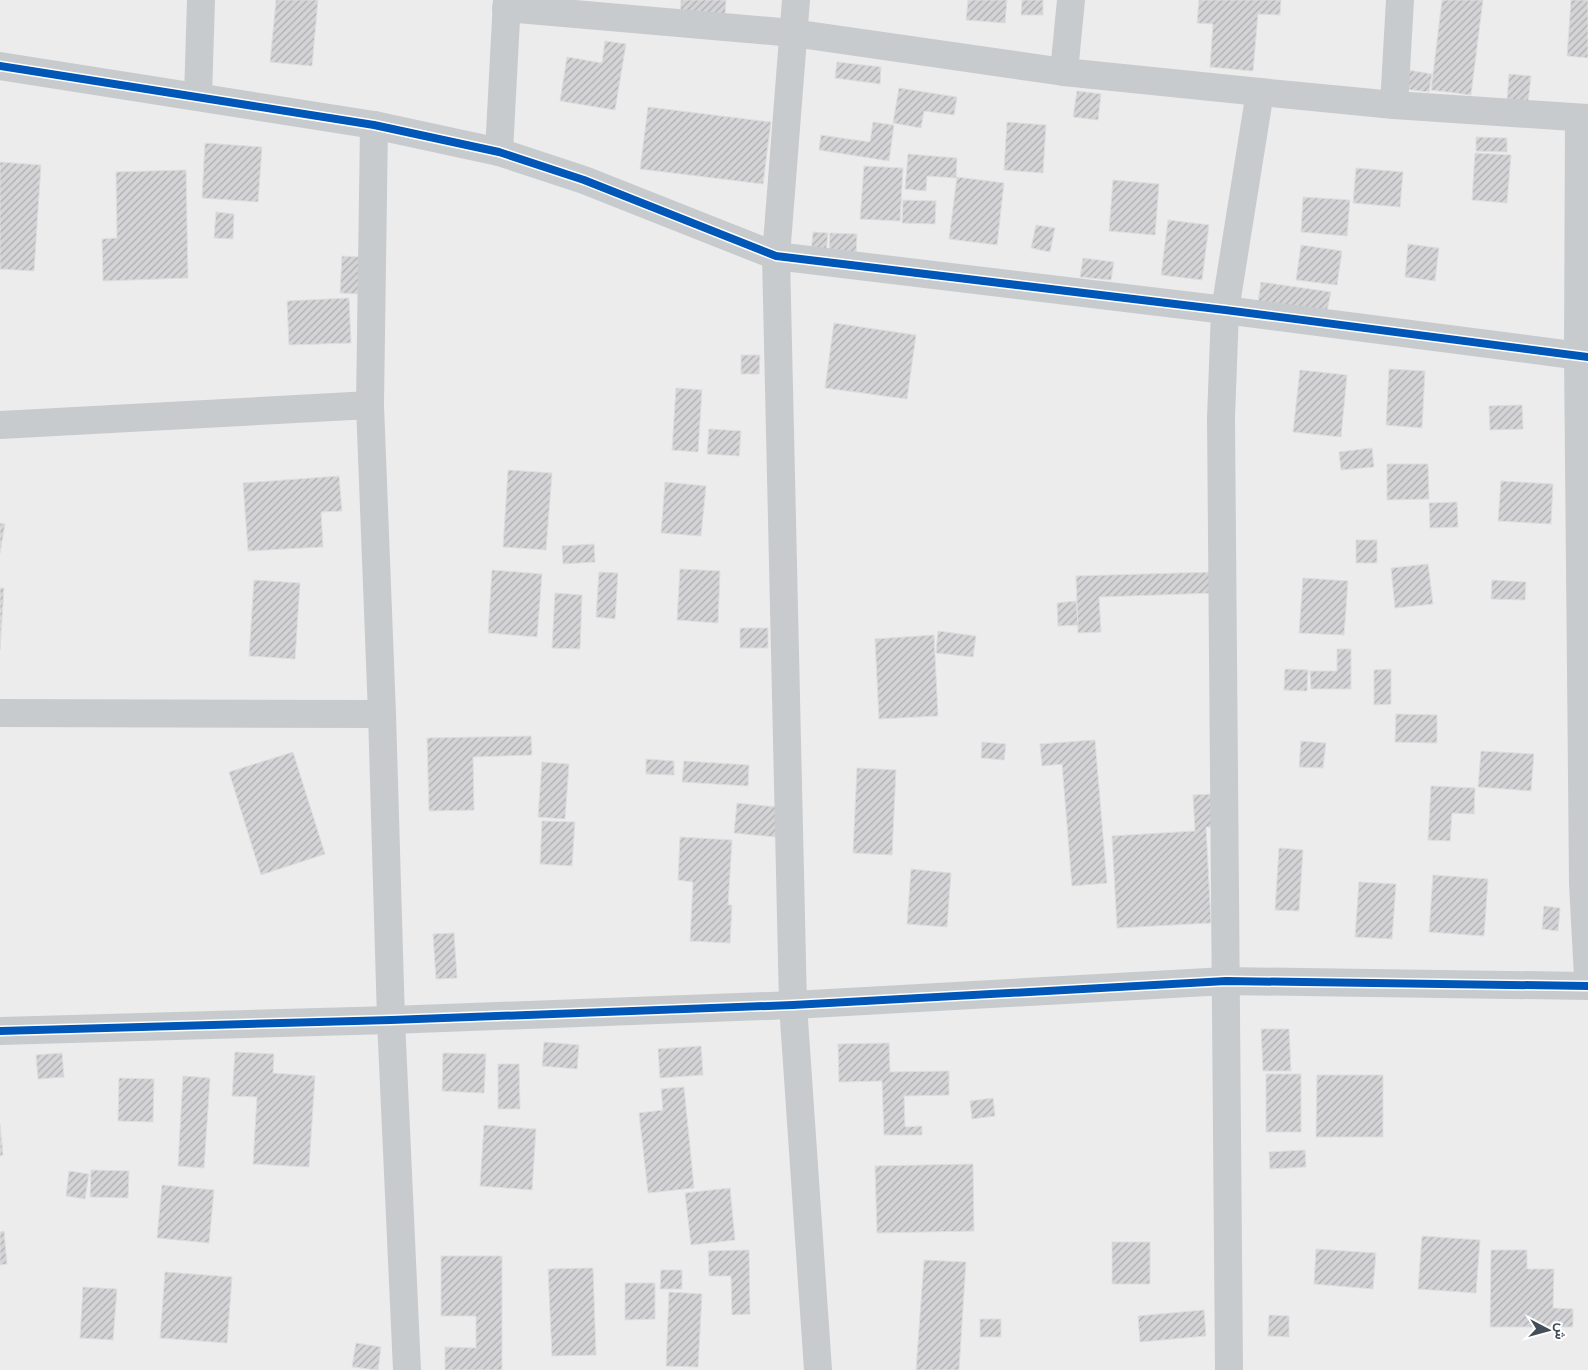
<svg xmlns="http://www.w3.org/2000/svg" width="1588" height="1370" font-family="'Golos Text',Vazirmatn,sans-serif">
<style>
.building{fill:url(#building-hatch);stroke:#dededf}
.lines{fill:none;stroke-linecap:round;stroke-linejoin:round}
.minor{stroke:#c8cbcd;stroke-width:28}
.cycleway-casing{stroke:#fff;stroke-width:11}
.cycleway{stroke:#0057b8;stroke-width:8}
</style>
<defs>
<pattern id="building-hatch" width="6" height="6" patternUnits="userSpaceOnUse" patternTransform="scale(1.25)"><rect width="6" height="6" fill="#d4d4d7"/><path d="M-1 1l2-2M0 6l6-6M5 7l2-2" fill="none" stroke="#aeaeb1"/></pattern>
</defs>
<rect width="100%" height="100%" fill="#edecec"/>
<g class="building">
<path d="M276 0H318L312 66 270 62Z"/>
<path d="M681 0H726L725 19 680 16Z"/>
<path d="M968 0H1007L1005 23 966 20Z"/>
<path d="M1022 0H1043V15H1021Z"/>
<path d="M1199 0H1281L1280 15 1258 14 1253 71 1210 67 1213 24 1197 23Z"/>
<path d="M1442 0H1483L1471 95 1431 90Z"/>
<path d="M1571 0H1588V58L1567 56Z"/>
<path d="M605 41 626 44 615 110 560 101 567 57 602 63Z"/>
<path d="M837 62 881 67 880 84 835 78Z"/>
<path d="M1408 70 1432 74 1429 92 1405 89Z"/>
<path d="M1509 74 1531 76 1528 103 1507 101Z"/>
<path d="M899 88 957 97 954 115 924 111 921 128 893 123Z"/>
<path d="M1077 91 1101 94 1098 120 1073 117Z"/>
<path d="M648 107 771 122 763 184 640 169Z"/>
<path d="M873 122 894 125 889 161 819 150 821 135 870 142Z"/>
<path d="M1007 122 1046 125 1043 173 1004 170Z"/>
<path d="M1476 137 1507 138V152L1476 151Z"/>
<path d="M205 143 262 147 258 202 202 198Z"/>
<path d="M1475 153 1511 155 1507 203 1472 200Z"/>
<path d="M908 154 957 158 956 178 927 176 926 191 905 189Z"/>
<path d="M0 162 41 165 34 271 0 269Z"/>
<path d="M864 166 903 168 900 221 860 219Z"/>
<path d="M1356 168 1403 172 1400 207 1353 203Z"/>
<path d="M186 170 188 278 103 281 102 239 117 238 116 172Z"/>
<path d="M957 177 1004 183 997 245 949 239Z"/>
<path d="M1113 180 1159 184 1155 235 1109 231Z"/>
<path d="M1303 197 1350 200 1347 236 1301 232Z"/>
<path d="M903 200 936 201 935 224 902 223Z"/>
<path d="M216 212 234 214 233 239 214 238Z"/>
<path d="M1168 220 1209 225 1202 280 1161 275Z"/>
<path d="M1036 225 1055 228 1050 252 1031 248Z"/>
<path d="M813 232 828 233 826 254 811 253Z"/>
<path d="M830 233 857 234 856 254 829 253Z"/>
<path d="M1408 244 1439 248 1435 281 1405 277Z"/>
<path d="M1301 245 1342 251 1337 285 1296 280Z"/>
<path d="M342 256 360 257 358 294 340 293Z"/>
<path d="M1083 258 1114 262 1111 280 1080 277Z"/>
<path d="M1261 282 1331 292 1327 311 1258 302Z"/>
<path d="M349 298 351 343 289 345 287 301Z"/>
<path d="M834 323 916 335 907 399 825 388Z"/>
<path d="M741 355H760L759 374H741Z"/>
<path d="M1389 369 1425 371 1422 428 1386 425Z"/>
<path d="M1300 370 1347 375 1341 437 1293 432Z"/>
<path d="M676 388 702 390 698 452 672 450Z"/>
<path d="M1522 405 1523 429 1490 430 1489 406Z"/>
<path d="M709 429 741 431 739 456 707 454Z"/>
<path d="M1372 448 1374 467 1341 470 1339 452Z"/>
<path d="M1387 464H1428L1429 499 1387 500Z"/>
<path d="M508 470 552 473 546 550 503 547Z"/>
<path d="M339 476 342 511 321 512 323 547 248 551 243 483Z"/>
<path d="M1501 481 1553 484 1551 524 1498 521Z"/>
<path d="M665 482 706 486 701 536 661 533Z"/>
<path d="M1457 502 1458 527 1430 528 1429 503Z"/>
<path d="M0 523 5 524 0 553Z"/>
<rect x="1356" y="540" width="21" height="23"/>
<path d="M594 544 595 562 563 564 562 546Z"/>
<path d="M1428 564 1433 604 1395 608 1391 568Z"/>
<path d="M680 569 720 571 718 623 677 620Z"/>
<path d="M492 570 542 574 537 637 488 633Z"/>
<path d="M599 572 618 573 615 619 596 617Z"/>
<path d="M1215 572V593L1099 597 1101 632 1078 633 1076 576Z"/>
<path d="M1303 578 1348 581 1344 635 1299 633Z"/>
<path d="M254 580 300 583 295 659 249 656Z"/>
<path d="M1492 580 1526 582 1525 600 1491 599Z"/>
<path d="M0 588H4L0 650Z"/>
<path d="M555 593 582 595 580 649 552 648Z"/>
<path d="M1076 601 1078 625 1058 626 1057 603Z"/>
<rect x="740" y="628" width="28" height="20"/>
<path d="M938 631 976 636 973 657 936 653Z"/>
<path d="M934 635 938 716 879 719 875 639Z"/>
<path d="M1337 649H1351V689H1311L1310 671H1337Z"/>
<path d="M1285 669 1308 670 1307 691 1284 690Z"/>
<path d="M1391 669V704L1374 705V670Z"/>
<path d="M1396 714 1437 715V743L1395 742Z"/>
<path d="M531 736 532 755 473 757 474 810 429 811 427 738Z"/>
<path d="M1095 740 1107 883 1072 886 1062 764 1042 766 1040 744Z"/>
<path d="M1301 741 1326 743 1323 768 1299 767Z"/>
<path d="M982 742 1006 744 1004 760 981 758Z"/>
<path d="M1481 751 1534 754 1531 791 1478 787Z"/>
<path d="M293 752 325 854 261 875 229 772Z"/>
<path d="M646 759 674 761V775L646 774Z"/>
<path d="M684 761 749 765 748 786 682 782Z"/>
<path d="M542 762 569 764 565 819 538 817Z"/>
<path d="M857 768 896 770 892 855 853 853Z"/>
<path d="M1431 786 1475 788 1474 814 1452 813 1450 841 1428 840Z"/>
<path d="M1214 794 1216 827H1206L1211 923 1117 928 1112 836 1195 831 1193 795Z"/>
<path d="M737 803 777 807 775 837 734 833Z"/>
<path d="M542 821 575 822 572 866 540 864Z"/>
<path d="M680 837 732 840 728 905H732L730 943 690 941 693 882 678 880Z"/>
<path d="M1279 848 1303 850 1299 911 1275 910Z"/>
<path d="M911 869 951 873 947 927 907 924Z"/>
<path d="M1433 875 1488 879 1484 936 1429 932Z"/>
<path d="M1359 882 1396 884 1392 939 1355 937Z"/>
<path d="M1544 906 1560 908 1558 931 1542 929Z"/>
<path d="M454 933 457 978 436 979 433 934Z"/>
<path d="M1261 1029H1289L1291 1071H1263Z"/>
<path d="M544 1042 579 1045 577 1069 542 1066Z"/>
<path d="M889 1043 890 1072 949 1071V1095L904 1096 905 1127 922 1126V1135H884L882 1081 839 1082 838 1044Z"/>
<path d="M701 1046 703 1075 660 1078 658 1049Z"/>
<path d="M235 1052 274 1054 273 1073 315 1076 309 1167 253 1164 257 1097 232 1096Z"/>
<path d="M62 1053 64 1077 38 1079 36 1055Z"/>
<path d="M443 1053 486 1054 484 1093 442 1091Z"/>
<path d="M498 1064H519L520 1109H498Z"/>
<rect x="1266" y="1074" width="35" height="58"/>
<path d="M1317 1075H1383V1137H1316Z"/>
<path d="M183 1076 210 1078 204 1168 178 1166Z"/>
<path d="M119 1078 154 1079 153 1122 118 1121Z"/>
<path d="M684 1087 694 1188 648 1193 639 1113 663 1110 661 1089Z"/>
<path d="M993 1098 995 1116 972 1119 970 1101Z"/>
<path d="M0 1124 3 1155 0 1156Z"/>
<path d="M484 1125 536 1129 532 1190 480 1186Z"/>
<path d="M1305 1150 1306 1167 1270 1169 1269 1152Z"/>
<path d="M973 1164 974 1231 877 1233 875 1166Z"/>
<path d="M91 1170 129 1171 128 1198 90 1197Z"/>
<path d="M69 1171 89 1174 85 1199 66 1196Z"/>
<path d="M162 1185 214 1190 209 1243 157 1238Z"/>
<path d="M730 1188 735 1240 691 1245 685 1193Z"/>
<path d="M4 1231 7 1264 0 1265V1232Z"/>
<path d="M1422 1236 1480 1240 1476 1293 1418 1289Z"/>
<rect x="1112" y="1242" width="38" height="42"/>
<path d="M1316 1249 1376 1253 1373 1289 1314 1284Z"/>
<path d="M749 1250 750 1314 732 1315 731 1276H709L708 1251Z"/>
<path d="M1491 1250H1527V1269H1554L1553 1308 1573 1309V1327H1490Z"/>
<path d="M441 1256H502V1370H445V1347L476 1348V1316H441Z"/>
<path d="M924 1260 966 1262 959 1370H916Z"/>
<path d="M593 1268 596 1355 552 1356 548 1269Z"/>
<path d="M661 1270H682V1289H660Z"/>
<path d="M165 1272 232 1277 227 1343 160 1338Z"/>
<path d="M625 1283H655V1319L625 1320Z"/>
<path d="M83 1287 117 1289 113 1340 80 1338Z"/>
<path d="M669 1292 702 1294 698 1367 666 1366Z"/>
<path d="M1204 1310 1206 1336 1140 1342 1138 1316Z"/>
<path d="M1269 1315 1289 1316V1337L1268 1336Z"/>
<rect x="980" y="1319" width="21" height="18"/>
<path d="M356 1343 381 1347 378 1370 352 1367Z"/>
</g>
<g class="lines">
<g class="minor">
<path d="M796 0 776 256 793 1005 818 1370"/>
<path d="M506 8 793 33 1064 72 1260 92 1394 105 1588 118"/>
<path d="M0 66 374 125 499 152 584 180 776 256 1225 310 1588 357"/>
<path d="M1064 72 1071 0"/>
<path d="M198 97 201 0"/>
<path d="M1394 105 1400 0"/>
<path d="M1579 118 1578 356 1583 884 1588 977"/>
<path d="M374 125 370 405 382 714 391 1020 407 1370"/>
<path d="M499 152 507 0"/>
<path d="M0 425 370 405"/>
<path d="M0 713 382 714"/>
<path d="M0 1031 391 1020 793 1005 1226 981 1588 986"/>
<path d="M1229 1370 1221 418 1225 310 1260 92"/>
</g>
<defs>
<g id="cycleway">
<path d="M0 66 374 125 499 152 584 180 776 256 1225 310 1588 357"/>
<path d="M0 1031 391 1020 793 1005 1226 981 1588 986"/>
</g>
</defs>
<use href="#cycleway" class="cycleway-casing"/>
<use href="#cycleway" class="cycleway"/>
</g>
<g transform="translate(1548 1330) rotate(96)" stroke="#ffffff" stroke-width="4" paint-order="stroke">
<path d="M0-4L9 19L0 12L-9 19Z" fill="#444e59"/>
<text y="-8" font-size="14" font-weight="bold" text-anchor="middle" fill="#444e59">ش</text>
</g>
</svg>
